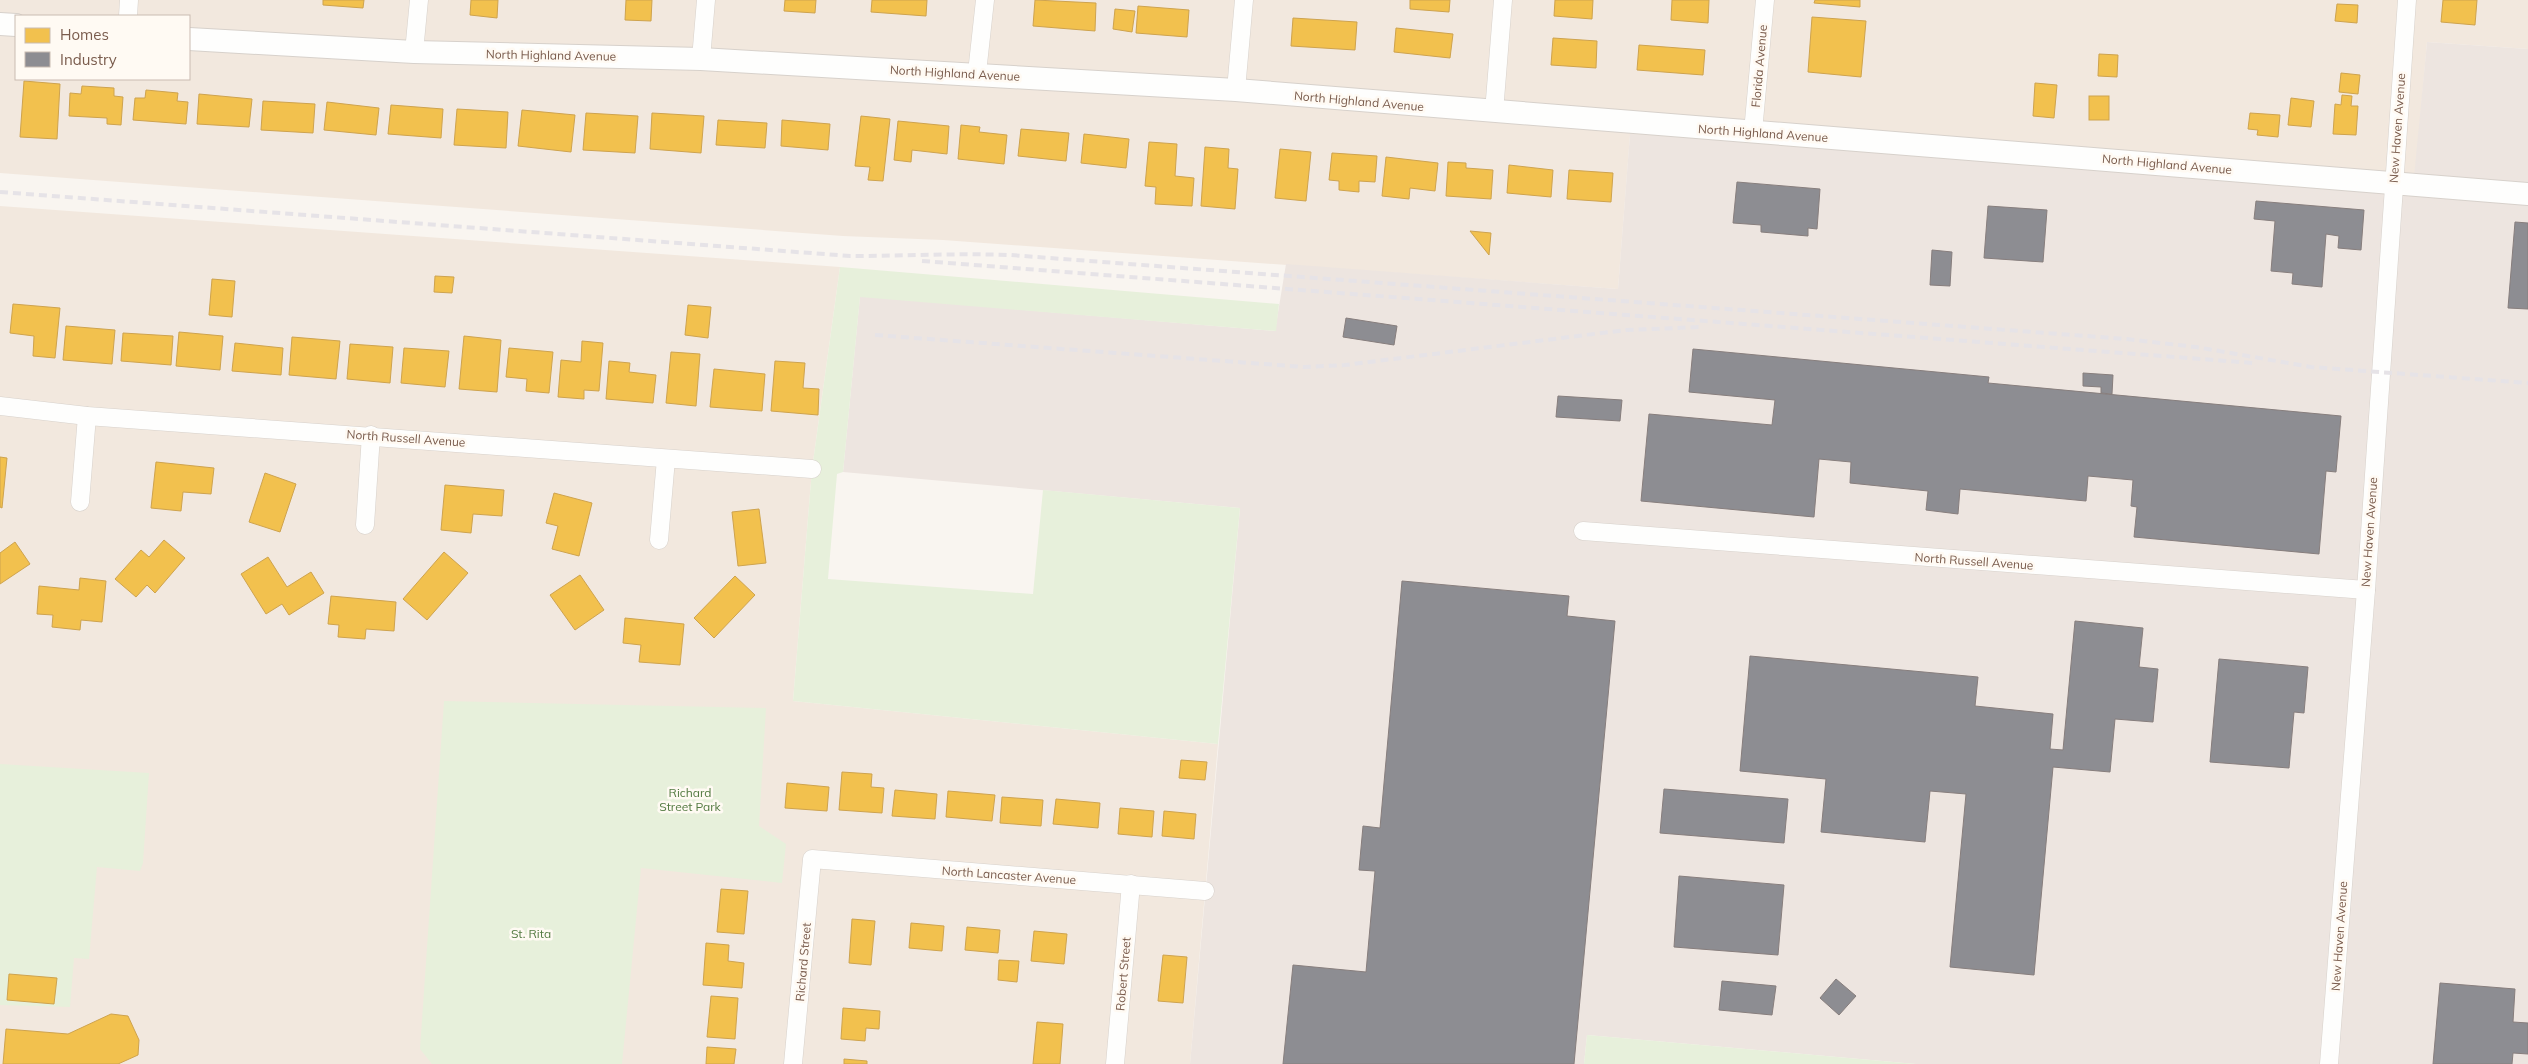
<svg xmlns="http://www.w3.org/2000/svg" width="2528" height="1064" font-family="Mulish,sans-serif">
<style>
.residential{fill:#f2e8de;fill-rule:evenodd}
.industrial{fill:#ede5e0}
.green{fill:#e7f0db}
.homes{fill:#f2c14e;stroke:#cea34e}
.industry{fill:#8d8d92;stroke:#877e7d}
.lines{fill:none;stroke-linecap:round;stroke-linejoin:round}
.minor-casing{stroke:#d7d1cb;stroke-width:19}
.tertiary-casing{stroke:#d7d1cb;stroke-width:24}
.minor{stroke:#fefefd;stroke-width:18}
.tertiary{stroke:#fefefd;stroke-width:22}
.rail{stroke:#e6e3e7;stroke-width:4;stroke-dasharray:8 5;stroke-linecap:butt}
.labels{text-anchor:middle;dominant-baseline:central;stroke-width:5;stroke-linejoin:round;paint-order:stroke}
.street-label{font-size:12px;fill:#7a5c4d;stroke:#fffaf3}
.park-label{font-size:12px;fill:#537a41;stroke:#fffaf3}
</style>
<rect width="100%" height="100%" fill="#f9f5f0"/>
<g class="residential">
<path d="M0 0H2528V49L2427 42 2414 188 1630 135 1618 289 943 240 843 236 0 173ZM16 16H189V79H16Z"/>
<path d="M0 206 840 267 812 469 793 701 1218 744 1190 1064H0Z"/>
</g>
<path class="industrial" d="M2427 42 2528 49V1064H1916L1587 1035 1584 1064H1190L1240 508 843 472 860 296 1275 331 1286 264 1618 289 1630 134 2413 187Z"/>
<g class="green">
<path d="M840 267 1279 304 1276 331 860 297 843 472 837 474 828 579 1033 594 1043 490 1240 508 1218 744 793 701 812 469Z"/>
<path d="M444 701 766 708 759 826 786 844 782 883 641 868 622 1064H432L420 1049Z"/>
<path d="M0 764 149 773 143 863 140 871 97 867 89 959 74 958 70 1007 0 1005Z"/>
<path d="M1587 1035 1916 1064H1584Z"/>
</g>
<g class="homes">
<path d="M323 0H364L363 8 323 5Z"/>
<path d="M471 0H498L497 18 470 15Z"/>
<path d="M626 0H652L651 21 625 20Z"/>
<path d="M785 0H816L815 13 784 11Z"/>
<path d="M872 0H927L926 16 871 12Z"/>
<path d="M1035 0 1096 3 1095 31 1033 26Z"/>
<path d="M1410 0H1450L1449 12 1410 9Z"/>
<path d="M1555 0H1593L1592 19 1554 16Z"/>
<path d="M1672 0H1709L1708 23 1671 20Z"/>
<path d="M1815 0H1860V7L1814 3Z"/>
<path d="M2443 0H2477L2475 25 2441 22Z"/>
<path d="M2337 4 2358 5 2357 23 2335 21Z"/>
<path d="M1138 6 1189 10 1187 37 1136 33Z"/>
<path d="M1115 9 1135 11 1132 32 1113 29Z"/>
<path d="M1812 17 1866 21 1861 77 1808 72Z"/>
<path d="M1293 18 1357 22 1355 50 1291 46Z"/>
<path d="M1396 28 1453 34 1450 58 1394 52Z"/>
<path d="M1553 38 1597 41 1596 68 1551 65Z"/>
<path d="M1639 45 1705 50 1703 75 1637 70Z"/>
<path d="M2099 54 2118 55 2117 77 2098 76Z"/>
<path d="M2341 73 2360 75 2358 94 2339 92Z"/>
<path d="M24 81 60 84 57 139 20 137Z"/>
<path d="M2035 83 2057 85 2054 118 2033 116Z"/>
<path d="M82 86 114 88V96L123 97 121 125 107 124V118L69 116 70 93 81 94Z"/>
<path d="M146 90 178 93 177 101 188 102 186 124 133 120 135 98H145Z"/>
<path d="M199 94 252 99 249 127 197 124Z"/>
<path d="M2342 95 2352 96 2351 106H2358L2356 135 2333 134 2335 104 2341 105Z"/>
<rect x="2089" y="96" width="20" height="24"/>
<path d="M2291 98 2314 101 2311 127 2288 125Z"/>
<path d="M263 101 315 104 313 133 261 130Z"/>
<path d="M327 102 379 108 376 135 324 130Z"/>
<path d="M391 105 443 109 441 138 388 134Z"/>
<path d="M457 109 508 112 506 148 454 145Z"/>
<path d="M522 110 575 115 571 152 518 146Z"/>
<path d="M586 113 638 116 635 153 583 150Z"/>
<path d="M652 113 704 116 701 153 650 149Z"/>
<path d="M2250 113 2280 115 2278 137 2257 135 2258 130 2248 129Z"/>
<path d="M861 116 890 119 883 181 868 180 870 167 855 166Z"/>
<path d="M718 120 767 123 765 148 716 145Z"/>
<path d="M782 120 830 124 828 150 781 146Z"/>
<path d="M898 121 949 126 947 154 912 150 911 162 894 160Z"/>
<path d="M961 125 980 127 979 132 1007 135 1004 164 958 159Z"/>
<path d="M1021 129 1069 133 1066 161 1018 156Z"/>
<path d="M1084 134 1129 139 1126 168 1081 163Z"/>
<path d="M1149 142 1177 144 1175 176 1194 178 1192 206 1155 204 1156 187 1145 186Z"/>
<path d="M1205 147 1229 149 1228 168 1238 169 1235 209 1201 206Z"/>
<path d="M1280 149 1311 152 1306 201 1275 198Z"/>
<path d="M1332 153 1377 156 1375 182 1359 181V192L1339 190V181L1329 180Z"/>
<path d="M1386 157 1438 163 1435 191 1410 188 1409 199 1382 196Z"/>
<path d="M1448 162 1466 163V168L1493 170 1491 199 1446 196Z"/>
<path d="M1509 165 1553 170 1551 197 1507 193Z"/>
<path d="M1569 170 1613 173 1611 202 1567 199Z"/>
<path d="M1470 231 1491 233 1489 255Z"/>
<path d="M435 276 454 277 452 293 434 292Z"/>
<path d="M212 279 235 281 232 317 209 315Z"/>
<path d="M13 304 60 308 55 358 33 356 34 336 10 333Z"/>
<path d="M688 305 711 307 708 338 685 335Z"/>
<path d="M66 326 115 330 112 364 63 360Z"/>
<path d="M179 332 223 336 220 370 176 366Z"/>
<path d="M123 333 173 336 171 365 121 361Z"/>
<path d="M464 336 501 340 497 392 459 389Z"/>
<path d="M292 337 340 341 336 379 289 375Z"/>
<path d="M582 341 603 343 599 391 584 390V399L558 397 561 360 581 362Z"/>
<path d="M235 343 283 348 281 375 232 371Z"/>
<path d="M350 344 393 347 390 383 347 379Z"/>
<path d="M404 348 449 351 445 387 401 383Z"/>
<path d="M509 348 553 352 549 393 526 391 527 379 506 377Z"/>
<path d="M671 352 700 354 696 406 666 403Z"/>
<path d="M609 361 630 363 629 372 656 375 653 403 606 399Z"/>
<path d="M775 361 805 363 803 388 819 389 818 415 771 411Z"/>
<path d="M714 369 765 374 762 411 710 407Z"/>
<path d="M0 457 7 458 2 508 0 507Z"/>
<path d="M156 462 214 468 211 494 183 492 181 511 151 508Z"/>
<path d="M265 473 296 484 280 532 249 522Z"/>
<path d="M445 485 504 490 502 516 473 514 471 533 441 530Z"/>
<path d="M554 493 592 503 579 556 552 549 558 526 546 523Z"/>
<path d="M759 509 766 563 738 566 732 512Z"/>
<path d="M164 540 185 558 155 593 147 585 136 597 115 579 141 550 149 557Z"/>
<path d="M15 542 30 564 0 584V553Z"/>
<path d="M444 552 468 573 427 620 403 599Z"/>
<path d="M268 557 287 587 311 572 324 593 289 615 282 604 266 614 241 574Z"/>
<path d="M580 575 604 610 575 630 550 595Z"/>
<path d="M735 576 755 595 714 638 694 618Z"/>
<path d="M80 578 106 581 102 622 81 620 80 630 52 627 53 615 37 614 39 586 79 590Z"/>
<path d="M331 596 396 602 394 631 366 629 365 639 338 637 339 625 328 624Z"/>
<path d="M625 618 684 624 680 665 639 662 641 645 623 643Z"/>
<path d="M1181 760 1207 762 1205 780 1179 778Z"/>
<path d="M842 772 872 774 871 787 884 788 882 813 839 810Z"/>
<path d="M787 783 829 787 827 811 785 808Z"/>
<path d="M895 790 937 794 935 819 892 816Z"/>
<path d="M948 791 995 795 992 821 946 817Z"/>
<path d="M1002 797 1043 800 1041 826 1000 823Z"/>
<path d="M1056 799 1100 803 1098 828 1053 824Z"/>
<path d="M1120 808 1154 811 1152 837 1118 834Z"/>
<path d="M1164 811 1196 814 1194 839 1162 836Z"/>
<path d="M721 889 748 891 744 934 717 932Z"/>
<path d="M852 919 875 921 871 965 849 963Z"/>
<path d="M911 923 944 926 942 951 909 948Z"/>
<path d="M967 927 1000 930 998 953 965 950Z"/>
<path d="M1034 931 1067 934 1064 964 1031 961Z"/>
<path d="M706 943 729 945 728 961 744 963 742 988 703 985Z"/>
<path d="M1163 955 1187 957 1183 1003 1158 1001Z"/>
<path d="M999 960 1019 961 1017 982 998 980Z"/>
<path d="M9 974 57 978 54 1004 7 1000Z"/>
<path d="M711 996 738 998 735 1039 707 1037Z"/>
<path d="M843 1008 880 1011 879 1029 866 1028 865 1041 841 1039Z"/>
<path d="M111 1014 128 1016 139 1040 138 1055 118 1064H3L6 1029 68 1034Z"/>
<path d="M1037 1022 1063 1024 1060 1064H1033Z"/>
<path d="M707 1047 736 1049 734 1064H706Z"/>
<path d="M844 1059 867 1061V1064H844Z"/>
</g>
<g class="industry">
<path d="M1737 182 1820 189 1817 229 1808 228V236L1761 232V225L1733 223Z"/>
<path d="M2256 201 2364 210 2361 250 2338 248 2339 236 2326 234 2322 287 2292 284 2293 273 2271 271 2275 221 2254 219Z"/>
<path d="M1988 206 2047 210 2043 262 1984 258Z"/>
<path d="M2515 222 2528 223V309L2508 308Z"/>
<path d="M1932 250 1952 252 1950 286 1930 285Z"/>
<path d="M1346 318 1397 326 1394 345 1343 337Z"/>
<path d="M1693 349 1989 377 1988 383 2341 416 2336 472 2326 471 2319 554 2134 537 2137 507 2131 506 2133 480 2088 476 2086 501 1960 489 1958 514 1926 510 1928 491 1850 483 1851 462 1819 459 1814 517 1641 501 1649 414 1772 425 1775 400 1689 392Z"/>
<path d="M2083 373 2113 375 2112 394 2101 393V387L2083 386Z"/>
<path d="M1558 396 1622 400 1620 421 1556 417Z"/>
<path d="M1402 581 1569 596 1567 616 1615 621 1574 1064H1283L1293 965 1366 972 1375 871 1359 870 1363 826 1380 828Z"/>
<path d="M2075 621 2143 628 2139 667 2158 669 2153 722 2115 719 2110 772 2053 767 2034 975 1950 967 1966 794 1930 791 1925 842 1821 832 1826 779 1740 771 1750 656 1978 677 1975 706 2053 714 2050 749 2063 750Z"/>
<path d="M2219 659 2308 667 2304 713 2294 712 2289 768 2210 762Z"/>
<path d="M1664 789 1788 799 1784 843 1660 833Z"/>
<path d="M1679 876 1784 885 1778 955 1674 947Z"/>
<path d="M1836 979 1856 996 1839 1015 1820 998Z"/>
<path d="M1722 981 1776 986 1772 1015 1719 1010Z"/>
<path d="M2440 983 2515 989 2513 1022 2528 1023V1054L2513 1053 2512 1064H2433Z"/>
</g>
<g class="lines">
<defs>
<g id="minor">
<path d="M128 16 129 0"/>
<path d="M414 52 419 0"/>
<path d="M701 59 706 0"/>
<path d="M977 73 985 0"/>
<path d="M1236 90 1244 0"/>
<path d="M1494 112 1503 0"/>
<path d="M1753 132 1765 0"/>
<path d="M0 406 87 416 812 469"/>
<path d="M80 502 87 416"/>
<path d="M365 525 371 435"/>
<path d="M1583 531 2366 590"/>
<path d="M659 540 666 459"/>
<path d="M793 1064 812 859 1205 891"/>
<path d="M1115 1064 1131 884"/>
<path d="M2329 1064 2366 590 2407 0"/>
</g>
<g id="tertiary">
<path d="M0 24 16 25"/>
<path d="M189 39 414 52 701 59 1236 90 2528 194"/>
</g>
</defs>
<use href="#minor" class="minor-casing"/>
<use href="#tertiary" class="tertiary-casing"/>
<use href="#minor" class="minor"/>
<use href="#tertiary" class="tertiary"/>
<g class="rail">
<path d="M0 192 850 256C904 256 957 253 1010 255L2126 339 2196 347 2311 367 2528 383"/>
<path d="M922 261 2253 363"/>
<path d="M875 335 1304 367 1345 365 1626 330 1701 327"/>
</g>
</g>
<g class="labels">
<g class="street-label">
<text transform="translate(551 55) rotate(1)">North Highland Avenue</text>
<text transform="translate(1759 66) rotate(-85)">Florida Avenue</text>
<text transform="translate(955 73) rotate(3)">North Highland Avenue</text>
<text transform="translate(1359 101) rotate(5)">North Highland Avenue</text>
<text transform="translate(2397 128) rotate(-86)">New Haven Avenue</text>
<text transform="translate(1763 133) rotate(4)">North Highland Avenue</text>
<text transform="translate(2167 164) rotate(5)">North Highland Avenue</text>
<text transform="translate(406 438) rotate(4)">North Russell Avenue</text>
<text transform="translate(2369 532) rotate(-86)">New Haven Avenue</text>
<text transform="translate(1974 561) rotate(4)">North Russell Avenue</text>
<text transform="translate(1009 875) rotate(4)">North Lancaster Avenue</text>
<text transform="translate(2339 936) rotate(-86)">New Haven Avenue</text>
<text transform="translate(803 962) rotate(-85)">Richard Street</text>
<text transform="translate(1123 974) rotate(-85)">Robert Street</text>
</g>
<g class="park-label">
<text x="690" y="792">Richard<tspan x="690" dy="14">Street Park</tspan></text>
<text x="531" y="933">St. Rita</text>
</g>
</g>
<rect x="15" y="15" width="175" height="65" fill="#fffaf3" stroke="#cabbb1"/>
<rect x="25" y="28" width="25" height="15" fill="#f2c14e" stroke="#cabbb1"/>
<text x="60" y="40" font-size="15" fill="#7a5c4d">Homes</text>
<rect x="25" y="52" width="25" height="15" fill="#8d8d92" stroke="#cabbb1"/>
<text x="60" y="65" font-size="15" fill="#7a5c4d">Industry</text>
</svg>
